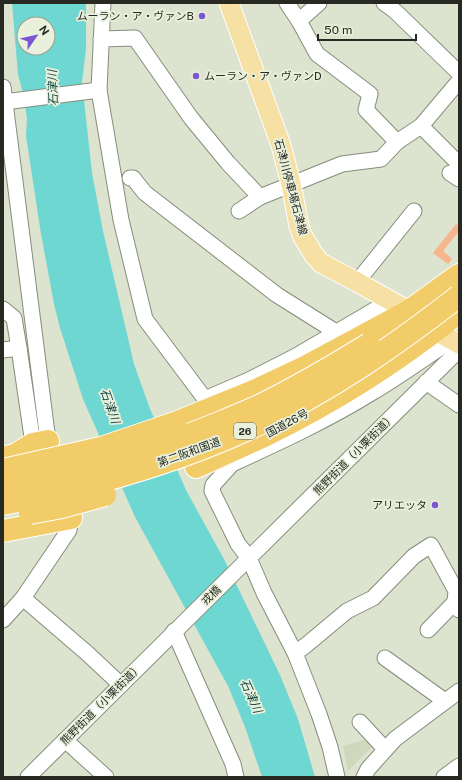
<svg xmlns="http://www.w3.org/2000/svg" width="462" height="780" font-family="'Public Sans','Noto Sans JP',sans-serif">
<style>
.built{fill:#cfd8bc}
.green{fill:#f6b58b}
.water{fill:#6fd7d2;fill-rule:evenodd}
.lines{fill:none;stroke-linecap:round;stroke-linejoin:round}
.minor-casing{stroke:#868d7a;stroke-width:17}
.major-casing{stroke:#fff;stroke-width:21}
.highway-casing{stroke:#fff;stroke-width:24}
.minor{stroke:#fff;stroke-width:15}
.major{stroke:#f7e0a4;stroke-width:19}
.highway{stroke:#f2cc68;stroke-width:22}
.highway-bridge-casing{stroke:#fff;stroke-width:24;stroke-linecap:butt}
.highway-bridge{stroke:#f2cc68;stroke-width:22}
.poi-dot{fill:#7b56d0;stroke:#e9f1dc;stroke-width:1.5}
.labels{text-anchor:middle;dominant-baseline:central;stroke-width:3.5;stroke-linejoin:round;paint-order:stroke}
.shield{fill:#e9f1dc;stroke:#61655a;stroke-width:1}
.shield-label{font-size:10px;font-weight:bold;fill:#272922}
.poi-label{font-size:11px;fill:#272922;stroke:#e9f1dc;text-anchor:end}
.street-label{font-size:11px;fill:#272922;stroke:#e9f1dc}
.water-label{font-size:12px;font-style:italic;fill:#1c4b49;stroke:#e9f1dc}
</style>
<rect width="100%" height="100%" fill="#dce3cf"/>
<path class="built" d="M367 739 373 746 348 771 343 746Z"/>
<path class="green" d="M456 224 459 226V231L443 251 452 259 448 264 433 253Z"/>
<path class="water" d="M12 3H86V48L82 82 92 173 103 231 134 364 150 409 187 492 225 561 280 675 298 719 315 777H262L245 727 228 686 135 517 83 399 60 328 54 304 41 234 26 136 27 119 24 97 18 75ZM24 24H48V48H24Z"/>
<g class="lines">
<defs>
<g id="minor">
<path d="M103 3 99 90 121 220 145 319 205 399 207 405"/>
<path d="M384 3 395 11 459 73"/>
<path d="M299 21 319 3"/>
<path d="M101 39 135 38 191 118 228 163 260 197 239 211"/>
<path d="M3 87 48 441 51 451"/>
<path d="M4 102 99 90"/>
<path d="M421 126 457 162"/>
<path d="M397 142 421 126 459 81"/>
<path d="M450 173 459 179"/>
<path d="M130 178H133L145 193 277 295 336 332"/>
<path d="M260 197 342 164 381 159 397 142 366 110 370 94 317 54 299 21 287 3"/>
<path d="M357 282 414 211"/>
<path d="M3 309 14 318 19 348"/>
<path d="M3 350 19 348 33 444"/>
<path d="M426 382 459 405"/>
<path d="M205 399 249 380 296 356 376 309 389 300"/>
<path d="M230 459 232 464 213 485 212 491 238 544 249 558 264 593 295 653 319 714 330 747 337 777"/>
<path d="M232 464C280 442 328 420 373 392 400 376 426 357 452 340"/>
<path d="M23 598 88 654 121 685"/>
<path d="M3 620 23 598 69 530 71 518 69 510"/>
<path d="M428 630 455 602 459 610"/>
<path d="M174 631 233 764 236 777"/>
<path d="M295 653 305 646 347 611 373 598 414 556 431 545 456 591 455 602"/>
<path d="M385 658 445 701"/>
<path d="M360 722 385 749"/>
<path d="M65 740 106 777"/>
<path d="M28 777 459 350"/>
<path d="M364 777 368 769 395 739 459 691"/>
<path d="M444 777 459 766"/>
</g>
<path id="major" d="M229 3 281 145 291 184 299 226 302 235 314 255 321 263 357 282 409 311 436 331 459 344"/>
<g id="highway">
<path d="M175 423 254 391 305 367 409 311 459 275"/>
<path d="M3 458 15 455 33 444 48 441"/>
<path d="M196 467C218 457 240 447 262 437 332 403 399 361 459 312"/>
<path d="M3 531 71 518"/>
</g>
</defs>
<use href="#minor" class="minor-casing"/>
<use href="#major" class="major-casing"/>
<use href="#highway" class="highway-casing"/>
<use href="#minor" class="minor"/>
<use href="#major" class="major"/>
<use href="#highway" class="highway"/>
<defs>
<g id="highway-bridge">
<path d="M3 470 101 448 175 423"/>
<path d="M3 485C79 470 153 451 224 421 237 415 251 410 263 404 299 386 335 365 369 344"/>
<path d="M3 504C90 487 177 463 257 425 330 391 396 345 459 296"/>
<path d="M30 513 62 507 105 495"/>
</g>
</defs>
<use href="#highway-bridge" class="highway-bridge-casing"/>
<use href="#highway-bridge" class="highway-bridge"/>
</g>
<g class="poi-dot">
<circle cx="202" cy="16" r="4"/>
<circle cx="196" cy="76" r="4"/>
<circle cx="435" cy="505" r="4"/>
</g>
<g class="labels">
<rect class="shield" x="234" y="423" width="22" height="16" rx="3"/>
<g class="shield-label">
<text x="245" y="431">26</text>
</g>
<g class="poi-label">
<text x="194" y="16">ムーラン・ア・ヴァンB</text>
<text x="204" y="76" text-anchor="start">ムーラン・ア・ヴァンD</text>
<text x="427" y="505">アリエッタ</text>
</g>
<g class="street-label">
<text transform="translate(291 187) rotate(75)">石津川停車場石津線</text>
<text transform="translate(287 423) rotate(-28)">国道26号</text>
<text transform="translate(189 452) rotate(-20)">第二阪和国道</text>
<text transform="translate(354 454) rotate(-45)">熊野街道（小栗街道）</text>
<text transform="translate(211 595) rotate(-44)">戎橋</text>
<text transform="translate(101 704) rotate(-45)">熊野街道（小栗街道）</text>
</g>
<g class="water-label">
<text transform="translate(53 88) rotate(-92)">石津川</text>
<text transform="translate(110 406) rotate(71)">石津川</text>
<text transform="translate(251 696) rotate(66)">石津川</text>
</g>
</g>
<rect width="462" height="780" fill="none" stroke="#272922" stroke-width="8"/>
<g transform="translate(36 36) rotate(56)"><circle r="19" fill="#e9f1dc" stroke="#9ba192"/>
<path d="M0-3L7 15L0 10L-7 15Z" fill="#7b56d0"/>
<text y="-6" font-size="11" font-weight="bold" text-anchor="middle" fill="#272922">N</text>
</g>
<path d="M318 34v6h98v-6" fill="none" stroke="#272922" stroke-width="2"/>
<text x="324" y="34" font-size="12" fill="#272922" stroke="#e9f1dc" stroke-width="3" paint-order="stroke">50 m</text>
</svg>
